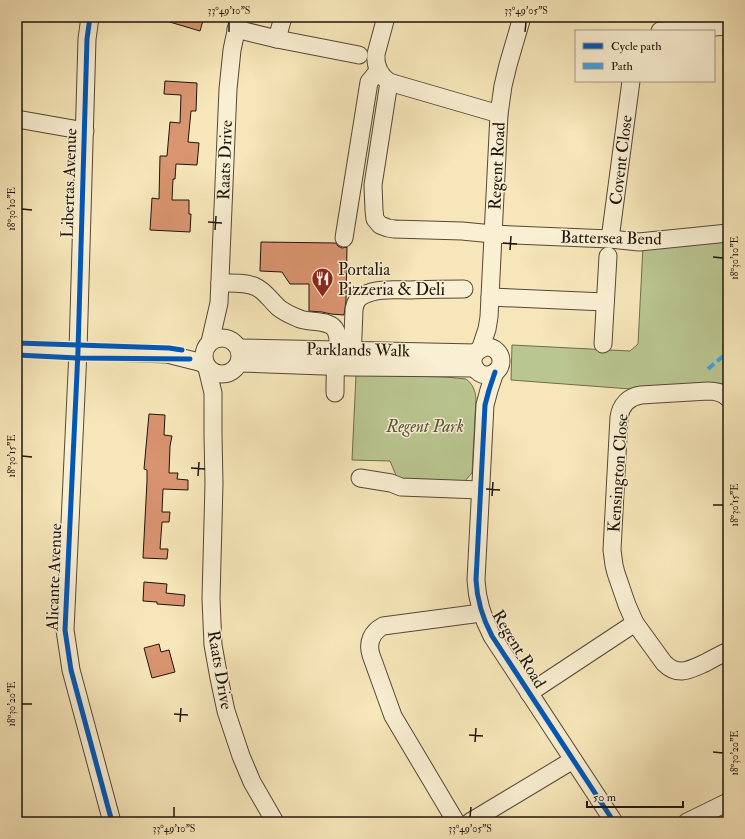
<svg xmlns="http://www.w3.org/2000/svg" width="745" height="839" font-family="'IM FELL Double Pica',serif">
<style>
.green{fill:#bac691;stroke:#6c6d4e}
.building{fill:#d99470;stroke:#1e140b}
.lines{fill:none;stroke-linecap:round;stroke-linejoin:round}
.minor-casing{stroke:#544836;stroke-width:19}
.minor{stroke:#f9efd2;stroke-width:17}
.quiet{stroke:#3da2e9;stroke-width:4;stroke-dasharray:8 4;stroke-linecap:butt}
.cycleway-casing{stroke:#f9efd2;stroke-width:8}
.cycleway{stroke:#0057b8;stroke-width:5}
.ticks{fill:none;stroke:#1e140b;stroke-width:1.5}
.labels{text-anchor:middle;dominant-baseline:central;stroke-width:3;stroke-linejoin:round;paint-order:stroke}
.street-label{font-size:17px;fill:#1e140b;stroke:#f9efd2}
.poi-label{font-size:17px;fill:#1e140b;stroke:#f9efd2;text-anchor:start}
.park-label{font-size:17px;font-style:italic;fill:#55523a;stroke:#f9efd2}
.neatline{fill:none;stroke:#1e140b;stroke-width:1.5}
.ticks-label{font-size:10px;text-anchor:middle;fill:#1e140b}
</style>
<rect width="100%" height="100%" fill="#f6e6b9"/>
<filter id="stains"><feTurbulence type="fractalNoise" baseFrequency=".005" numOctaves="4"/><feColorMatrix values="0 0 0 0 .2 0 0 0 0 .09 0 0 0 0 .02 0 0 0 .5 -.17"/></filter>
<radialGradient id="worn" r=".72"><stop offset=".6" stop-color="#630" stop-opacity="0"/><stop offset="1" stop-color="#630" stop-opacity=".3"/></radialGradient>
<g class="green">
<path d="M728 238V383L714 385 644 390 511 380 512 345 630 351 638 344 643 246Z"/>
<path d="M356 375 446 377 466 379C473 384 475 391 476 398L472 473 464 482 398 480 390 461 352 460Z"/>
</g>
<g class="building">
<path d="M163 17H204L200 31 163 20Z"/>
<path d="M165 81 197 83 196 111H191L188 142 199 143 197 165 176 164 175 179H173L172 200H189V214H191L190 232 150 230 152 198 159 199 160 156H167L170 122 180 123 181 95 164 94Z"/>
<path d="M261 242 336 243 338 246 342 248 347 247 346 301 344 315 331 314 322 312 309 311V284H290L282 272 260 271Z"/>
<path d="M149 414 165 415 164 435 172 436 170 446 169 473H178L177 479 188 480V490L163 489 162 512H170L169 522H162L160 549H168L167 559 143 558 147 481V470L144 469Z"/>
<path d="M144 582 167 584 166 593 185 595 184 606 157 604V602L143 601Z"/>
<path d="M159 644 161 652 169 650 175 672 152 678 144 648Z"/>
</g>
<g class="lines">
<defs>
<g id="minor">
<path d="M90 17 87 39 78 351 65 630 71 670 112 822"/>
<path d="M386 17 376 54C375 66 379 75 389 82L499 114"/>
<path d="M236 29 277 39 359 55"/>
<path d="M660 31 728 26"/>
<path d="M277 39 283 17"/>
<path d="M389 82 373 185 374 210 375 219 380 225 388 228 394 229 462 231 493 234 610 239 639 242 728 233"/>
<path d="M17 119 85 131"/>
<path d="M344 238 369 82 378 71"/>
<path d="M610 239 631 81"/>
<path d="M220 283C230 283 246 282 256 287 265 291 271 301 279 308 285 313 293 316 300 319 311 323 331 319 336 331 341 342 337 354 336 365 335 374 335 383 335 393"/>
<path d="M490 297 605 302"/>
<circle cx="222" cy="356" r="18"/>
<path d="M210 342 219 303 228 89 232 50 239 17"/>
<path d="M603 344 608 256"/>
<circle cx="487" cy="361" r="14"/>
<path d="M239 348 476 353"/>
<path d="M17 349 167 354 199 362 206 365"/>
<path d="M480 350 487 329 489 317 499 114 503 86 508 65 522 17"/>
<path d="M352 360 354 310C355 303 357 298 364 295 377 288 395 290 410 290 428 289 446 289 464 289"/>
<path d="M239 363 351 367 475 368"/>
<path d="M207 368 213 393V435L214 483 211 599 213 645 219 678 226 711 241 756 252 782 275 822"/>
<path d="M495 372 489 390 485 405 476 580C477 601 482 617 492 636L614 822"/>
<path d="M728 398C722 392 716 391 708 391L641 395C628 397 621 405 619 417L612 550 614 565 616 573 627 605 635 623 664 663C678 677 689 670 705 663 712 659 720 655 728 651"/>
<path d="M360 478 391 483 401 487 480 490"/>
<path d="M529 693 635 623"/>
<path d="M456 822 393 716 371 655C367 642 372 632 383 626L481 613"/>
<path d="M470 822 573 760"/>
<path d="M687 822 728 802"/>
</g>
</defs>
<use href="#minor" class="minor-casing"/>
<use href="#minor" class="minor"/>
<path class="quiet" d="M708 369 728 352"/>
<defs>
<g id="cycleway">
<path d="M90 17 87 39 78 351 65 630 71 670 112 822"/>
<path d="M17 343 169 348 182 350"/>
<path d="M17 355 77 358 190 359"/>
<path d="M495 372 489 390 485 405 476 580C477 601 482 617 492 636L614 822"/>
</g>
</defs>
<use href="#cycleway" class="cycleway-casing"/>
<use href="#cycleway" class="cycleway"/>
</g>
<path class="ticks" d="M229 32V22M525 32 526 22M22 209 32 210M208 222 222 223M215 230 216 216M503 243 517 244M510 250 511 236M713 257 723 258M22 456 32 457M191 468 205 469M198 476 199 462M486 489 500 490M492 496 493 482M713 505H723M22 704H32M174 714 188 715M180 722 181 708M469 735 483 736M475 742 476 728M713 752 723 753M174 817V807M470 817 471 807"/>
<defs>
<symbol id="restaurant-pin" viewBox="-11 -11 22 30"><path d="M0 17L-7.5 6A9.5 9.5 0 1 1 7.5 6Z" fill="#8f2418" stroke="#f9efd2"/><path d="M-5-6h1v4h1v-4h1v4h1v-4h1v5L-1.5 .5V6h-2V.5L-5-1ZM5-6V6H3V1.5H1.5Q1.5-4 5-6Z" fill="#fff"/></symbol>
</defs>
<g fill-rule="evenodd">
<use href="#restaurant-pin" x="310" y="266" width="25" height="34"/>
</g>
<g class="labels">
<g class="street-label">
<text transform="translate(225 160) rotate(-88)">Raats Drive</text>
<text transform="translate(621 160) rotate(-83)">Covent Close</text>
<text transform="translate(497 166) rotate(-87)">Regent Road</text>
<text transform="translate(69 183) rotate(-88)">Libertas Avenue</text>
<text transform="translate(611 238) rotate(1)">Battersea Bend</text>
<text transform="translate(358 350) rotate(1)">Parklands Walk</text>
<text transform="translate(618 473) rotate(-86)">Kensington Close</text>
<text transform="translate(54 577) rotate(-88)">Alicante Avenue</text>
<text transform="translate(519 649) rotate(59)">Regent Road</text>
<text transform="translate(220 670) rotate(80)">Raats Drive</text>
</g>
<g class="poi-label">
<text x="338" y="269">Portalia<tspan x="338" dy="20">Pizzeria &amp; Deli</tspan></text>
</g>
<g class="park-label">
<text x="425" y="426">Regent Park</text>
</g>
</g>
<rect width="745" height="839" fill="none" stroke="#f6e6b9" stroke-width="44"/>
<rect x="575" y="30" width="140" height="52" fill="#f9efd2" stroke="#a19782"/>
<rect x="583" y="43" width="20" height="6" fill="#0057b8" stroke="#a19782"/>
<text x="611" y="50" font-size="12" fill="#1e140b">Cycle path</text>
<rect x="583" y="63" width="20" height="6" fill="#3da2e9" stroke="#a19782"/>
<text x="611" y="70" font-size="12" fill="#1e140b">Path</text>
<path d="M587 801v6h96v-6" fill="none" stroke="#1e140b" stroke-width="2"/>
<text x="593" y="801" font-size="12" fill="#1e140b" stroke="#f9efd2" stroke-width="3" paint-order="stroke">50 m</text>
<rect x="22" y="22" width="701" height="795" class="neatline"/>
<g class="ticks-label">
<text x="229" y="14">33°49'10"S</text>
<text x="526" y="14">33°49'05"S</text>
<text transform="translate(11 209) rotate(-90)" y="4">18°30'10"E</text>
<text transform="translate(734 258) rotate(-90)" y="4">18°30'10"E</text>
<text transform="translate(11 456) rotate(-90)" y="4">18°30'15"E</text>
<text transform="translate(734 505) rotate(-90)" y="4">18°30'15"E</text>
<text transform="translate(11 704) rotate(-90)" y="4">18°30'20"E</text>
<text transform="translate(734 753) rotate(-90)" y="4">18°30'20"E</text>
<text x="174" y="832">33°49'10"S</text>
<text x="470" y="832">33°49'05"S</text>
</g>
<rect width="100%" height="100%" filter="url(#stains)"/>
<rect width="100%" height="100%" fill="url(#worn)"/>
</svg>
